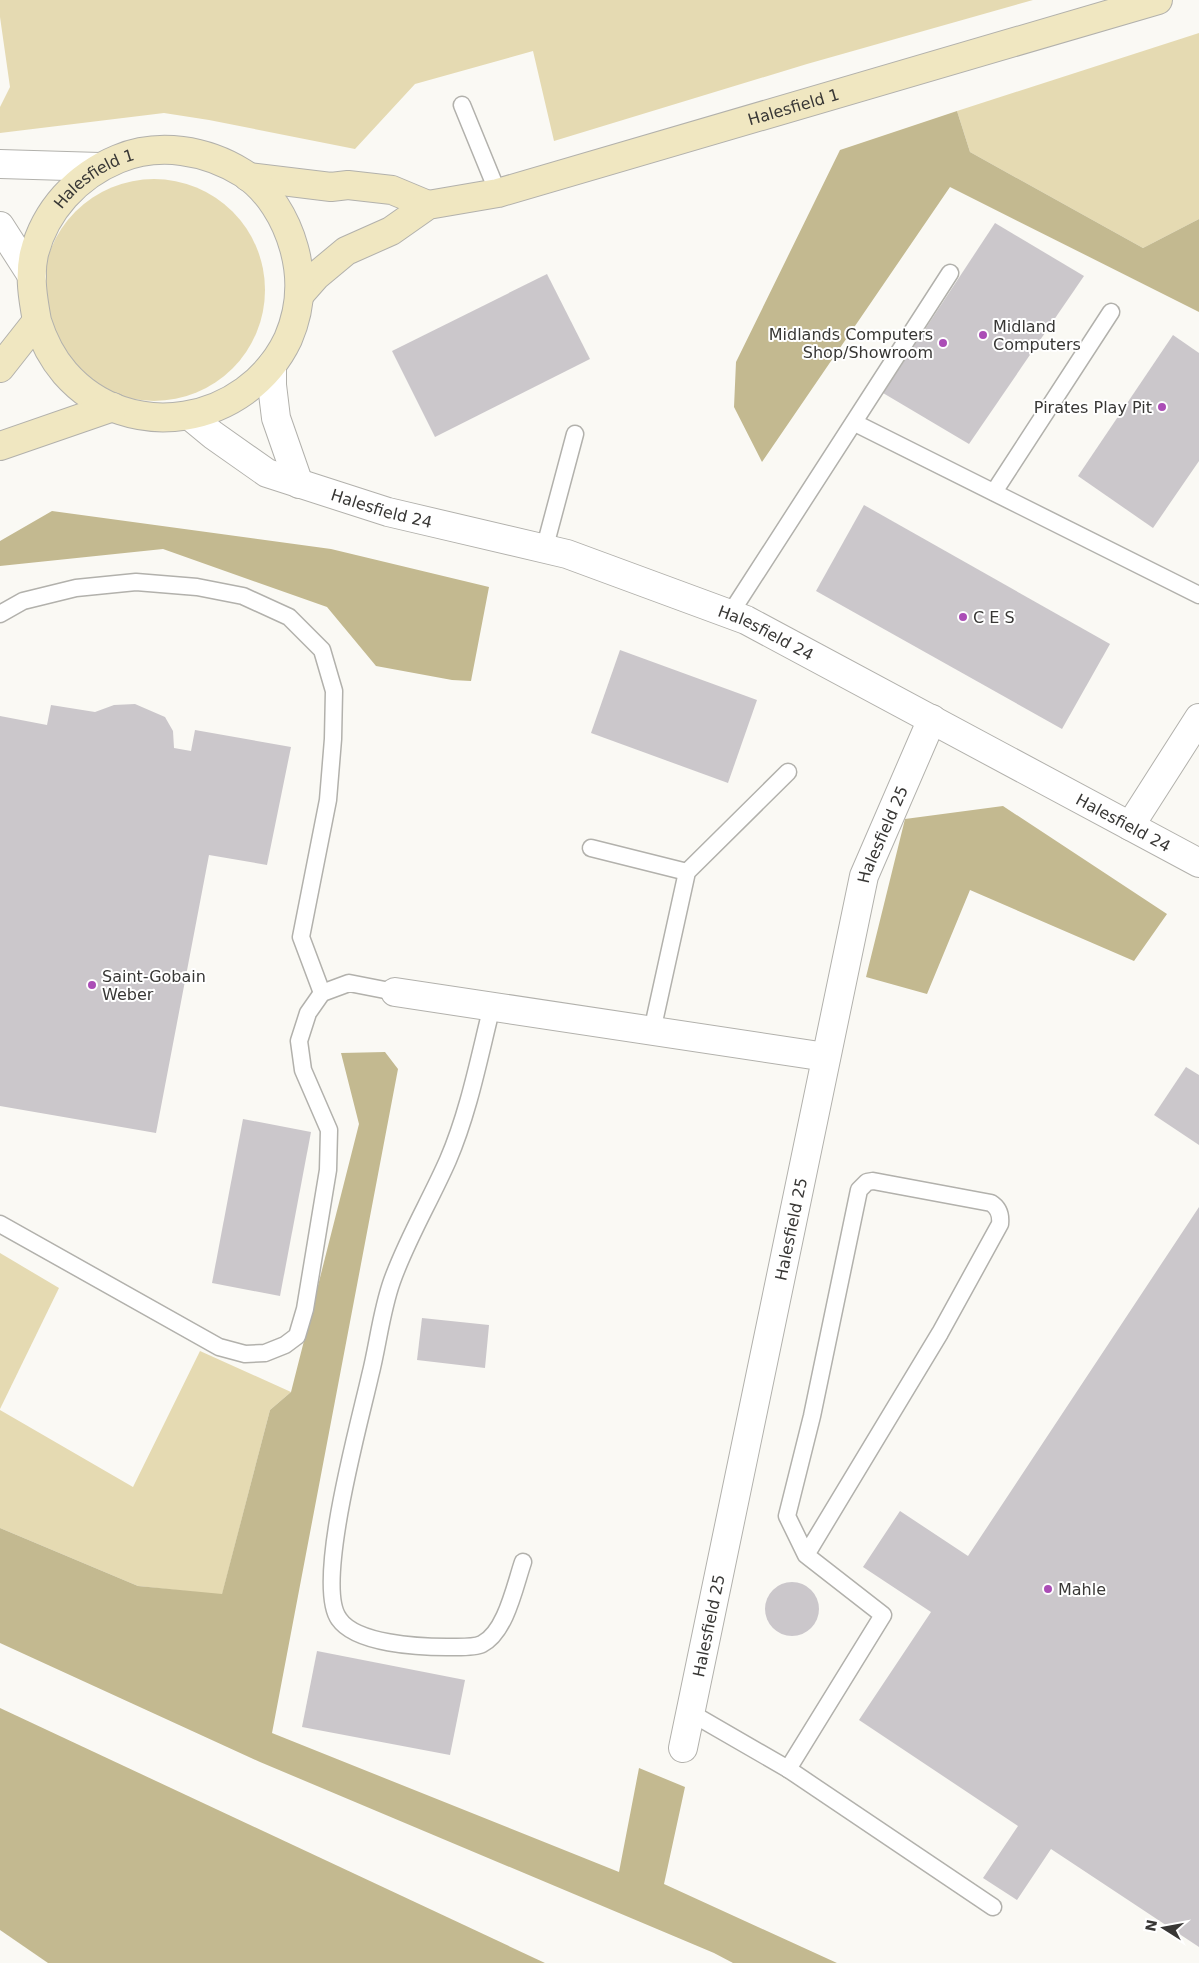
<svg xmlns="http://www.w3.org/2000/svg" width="1199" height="1963" font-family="'DejaVu Sans',sans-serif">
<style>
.green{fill:#e5dab2}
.forest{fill:#c3b990}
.building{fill:#cbc7cb}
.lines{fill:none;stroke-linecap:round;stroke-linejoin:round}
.lane-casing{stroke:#b2b1ac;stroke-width:19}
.street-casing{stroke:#b2b1ac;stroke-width:30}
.secondary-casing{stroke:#b2b1ac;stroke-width:30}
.lane{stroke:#fff;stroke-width:16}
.street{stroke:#fff;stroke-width:28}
.secondary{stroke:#f0e7c1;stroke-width:28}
.poi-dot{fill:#ab4db6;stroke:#fff;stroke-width:2}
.labels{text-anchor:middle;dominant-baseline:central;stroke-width:4;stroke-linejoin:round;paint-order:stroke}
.street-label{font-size:16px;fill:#383735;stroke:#fff}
.poi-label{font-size:16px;fill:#383735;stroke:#fff;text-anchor:start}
</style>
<rect width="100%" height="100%" fill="#faf9f4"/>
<g class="green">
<path d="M0 0H1033L807 64 554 141 533 51 415 84 355 149 209 120 164 113 0 133V107L10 87 0 17Z"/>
<path d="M1199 33V219L1143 248 970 152 957 111Z"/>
<circle cx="154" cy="290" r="111"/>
<path d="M0 1253 59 1288 0 1409Z"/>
<path d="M200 1351 291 1392 270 1410 222 1595 138 1586 0 1528V1410L133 1487Z"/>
</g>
<g class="forest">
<path d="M957 111 970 152 1143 248 1199 219V312L950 187 762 462 734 407 736 362 840 150Z"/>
<path d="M52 511 331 549 489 587 471 681 452 680 376 666 327 607 163 549 0 566V541Z"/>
<path d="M1003 806 1167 914 1134 961 970 890 927 994 866 977 905 819Z"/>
<path d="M385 1052 398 1069 272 1733 619 1872 639 1768 685 1787 664 1884 837 1963H733L714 1953 260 1762 0 1643V1528L138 1586 222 1594 270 1410 291 1392 359 1124 341 1053Z"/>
<path d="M0 1708 545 1963H48L0 1930Z"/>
</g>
<g class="building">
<path d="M995 223 1084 276 969 444 883 393Z"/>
<path d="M547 274 590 359 435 437 392 351Z"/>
<path d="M1173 335 1199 353V461L1153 528 1078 476Z"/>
<path d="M864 505 1110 644 1062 729 816 591Z"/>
<path d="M620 650 757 700 728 783 591 733Z"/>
<path d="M135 704 165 717 173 731 174 748 191 751 195 730 291 747 267 865 209 855 156 1133 0 1106V716L47 725 51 705 95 712 114 705Z"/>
<path d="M1186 1067 1199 1075V1145L1154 1115Z"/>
<path d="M243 1119 311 1132 280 1296 212 1283Z"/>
<path d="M1199 1207V1947L1051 1849 1017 1900 983 1878 1018 1826 859 1720 931 1612 863 1567 900 1511 968 1556Z"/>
<path d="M422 1318 489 1325 485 1368 417 1360Z"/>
<circle cx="792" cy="1609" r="27"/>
<path d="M317 1651 465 1680 450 1755 302 1727Z"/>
</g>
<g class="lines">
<defs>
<g id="lane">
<path d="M462 105 498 193"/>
<path d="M855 423 1199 595"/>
<path d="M994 492 1111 312"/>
<path d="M544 550 575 434"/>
<path d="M0 614 23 601 76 588 136 582 197 587 243 596 289 617 322 650 334 691 333 739 328 800 301 937 322 993"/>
<path d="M730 614 950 273"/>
<path d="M591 848 687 872"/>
<path d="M492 1006C479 1058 469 1111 448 1160 430 1201 407 1239 392 1281 381 1312 378 1345 370 1376 360 1421 314 1585 339 1619 356 1644 419 1647 447 1647 457 1647 474 1648 482 1644 506 1632 515 1585 523 1562"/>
<path d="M652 1031 687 872 788 772"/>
<path d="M0 1224 219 1347 245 1354 265 1353 285 1345 297 1336 305 1309 328 1170 329 1130 303 1070 299 1041 308 1013 322 993 349 983 395 992"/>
<path d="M691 1713 788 1769 883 1615 806 1555 787 1516 812 1416 859 1190 867 1182 873 1181 991 1203C999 1208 1001 1215 1000 1224L940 1333 806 1555"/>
<path d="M788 1769 993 1907"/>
</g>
<g id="street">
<path d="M0 164 100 167"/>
<path d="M0 226 32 276"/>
<path d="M272 365V385L276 418 299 484"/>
<path id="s1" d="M190 416 213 435 267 473 388 512 567 554 746 620 1199 863"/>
<path d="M1130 826 1199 718"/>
<path d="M395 992 826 1057"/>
<path id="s2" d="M683 1748 864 876 932 719"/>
</g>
<g id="secondary">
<path d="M248 177 331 187 348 185 392 190 428 205"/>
<path id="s3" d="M301 293 316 276 346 251 391 231 428 205 498 193 1158 0"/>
<path id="s4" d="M0 368 37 321C33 299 29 276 34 254 45 210 77 176 118 159 159 142 206 150 243 173 269 190 286 219 294 248 303 280 301 309 288 339 247 425 129 446 65 373 52 358 43 340 37 321"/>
<path d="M0 446 113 407"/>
</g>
</defs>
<use href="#lane" class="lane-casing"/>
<use href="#street" class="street-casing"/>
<use href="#secondary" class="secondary-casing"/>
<use href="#lane" class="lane"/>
<use href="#street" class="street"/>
<use href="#secondary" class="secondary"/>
</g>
<g class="poi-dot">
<circle cx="983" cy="335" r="5"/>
<circle cx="943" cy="343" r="5"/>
<circle cx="1162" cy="407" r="5"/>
<circle cx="963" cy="617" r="5"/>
<circle cx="92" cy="985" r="5"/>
<circle cx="1048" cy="1589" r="5"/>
</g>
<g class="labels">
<g class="street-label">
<text stroke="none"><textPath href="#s3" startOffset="535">Halesfield 1</textPath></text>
<text stroke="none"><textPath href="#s4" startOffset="228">Halesfield 1</textPath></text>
<text stroke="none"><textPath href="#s1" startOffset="216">Halesfield 24</textPath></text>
<text stroke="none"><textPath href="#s1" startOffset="621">Halesfield 24</textPath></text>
<text stroke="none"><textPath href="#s1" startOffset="1026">Halesfield 24</textPath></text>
<text stroke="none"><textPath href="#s2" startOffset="936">Halesfield 25</textPath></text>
<text stroke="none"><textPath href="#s2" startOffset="530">Halesfield 25</textPath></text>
<text stroke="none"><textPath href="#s2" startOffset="125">Halesfield 25</textPath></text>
</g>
<g class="poi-label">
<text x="993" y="326">Midland<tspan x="993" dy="18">Computers</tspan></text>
<text x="933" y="334" text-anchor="end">Midlands Computers<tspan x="933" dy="18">Shop/Showroom</tspan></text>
<text x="1152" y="407" text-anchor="end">Pirates Play Pit</text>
<text x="973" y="617">C E S</text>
<text x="102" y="976">Saint-Gobain<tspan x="102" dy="18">Weber</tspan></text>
<text x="1058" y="1589">Mahle</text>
</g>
</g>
<g transform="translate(1164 1928) rotate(281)" stroke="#ffffff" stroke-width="4" paint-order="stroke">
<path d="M0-4L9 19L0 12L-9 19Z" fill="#383735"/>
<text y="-8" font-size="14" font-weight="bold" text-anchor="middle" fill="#383735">N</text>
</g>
</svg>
